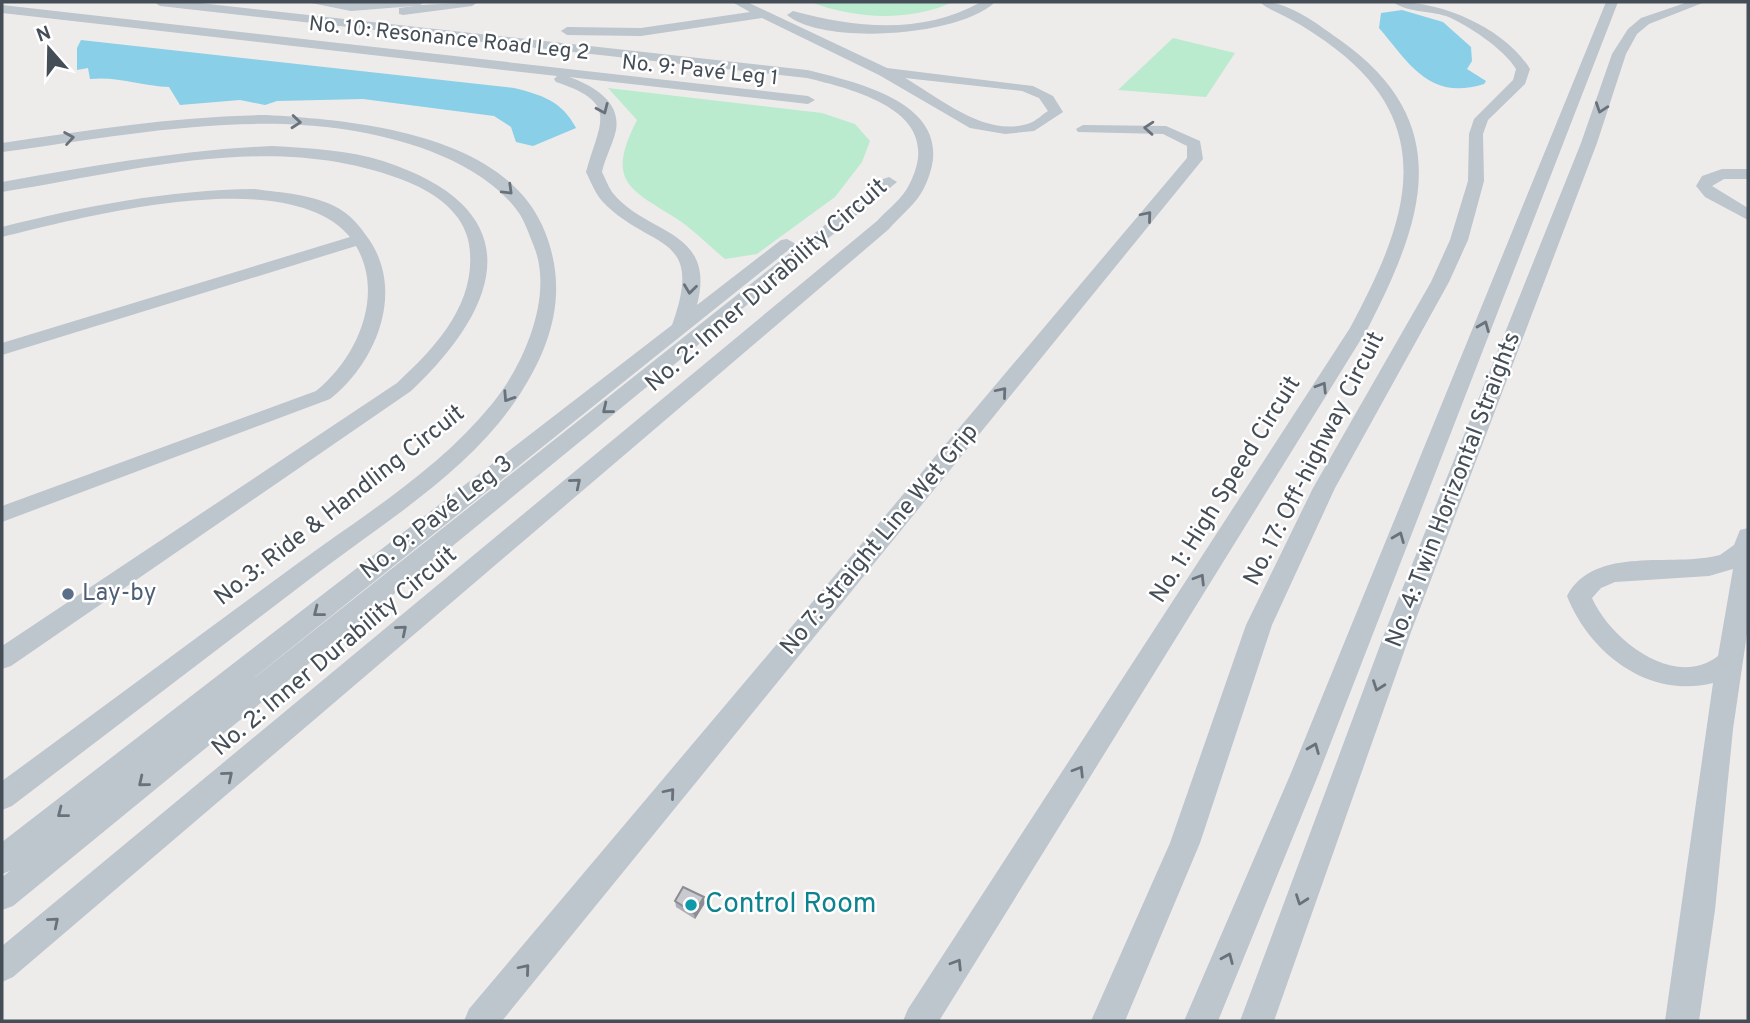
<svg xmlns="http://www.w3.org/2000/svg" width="1750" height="1023" font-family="Overpass,sans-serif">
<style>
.green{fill:#baebcf}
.water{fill:#88cfe7}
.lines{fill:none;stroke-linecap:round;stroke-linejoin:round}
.street{fill:#bdc5cd;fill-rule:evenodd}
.wall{fill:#acaeb3}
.shaded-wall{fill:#8c8d92}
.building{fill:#c8cad0;stroke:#8c8d92;stroke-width:2}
.oneway{stroke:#69727a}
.service-dot{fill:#5c6f8a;stroke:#fff;stroke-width:2.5}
.culture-dot{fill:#0f9aa8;stroke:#fff;stroke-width:2.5}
.labels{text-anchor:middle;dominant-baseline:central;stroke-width:5;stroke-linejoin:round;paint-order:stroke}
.far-street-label{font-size:21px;fill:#454e57;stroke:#fff}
.street-label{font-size:24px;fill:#454e57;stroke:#fff}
.service-label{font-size:24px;fill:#4e5e75;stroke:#fff;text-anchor:start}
.near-culture-label{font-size:28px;fill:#0d838f;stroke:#fff;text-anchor:start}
</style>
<rect width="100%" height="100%" fill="#eeebeb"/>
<g class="green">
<path d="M811 2H953C910 22 854 19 811 2Z"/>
<path d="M1173 38 1235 53 1206 97 1118 90Z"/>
<path d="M608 88 822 113 855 124 870 141 862 162 835 197 757 254 725 259C711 248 698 234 683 223 634 190 603 186 637 120Z"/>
</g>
<g class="water">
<path d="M1402 10 1443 22 1471 47 1472 61 1467 69 1486 81 1484 84C1429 101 1410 64 1379 28L1381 13Z"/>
<path d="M81 40 514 88C542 95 562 101 576 128L533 146 516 142 511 127 494 116 363 99 277 101 265 105 240 100 180 105 169 87C142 86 117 76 90 79L88 68 77 70V48Z"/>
</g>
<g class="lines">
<g class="street">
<path d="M154 2H191L807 70C865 84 964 107 924 188 917 203 900 216 889 229L13 977 2 982V946L877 221C887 210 903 198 909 185 947 113 860 91 807 78L160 6Z"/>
<path d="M306 2H424L420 5 478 2 472 6 403 15 399 14V8L414 6 351 11Z"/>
<path d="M732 2H747L887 68 1033 86 1053 96 1063 112 1034 131 1005 134 970 128 879 75 762 18 641 36 567 35 561 31 567 27 641 28 750 12ZM905 78 1022 91 1039 98 1048 111C1043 114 1036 121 1030 123 987 139 940 98 905 78Z"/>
<path d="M981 2H995C961 36 824 46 787 15L793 11C856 28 922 35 981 2Z"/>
<path d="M1260 2C1289 1 1317 24 1340 40 1457 123 1424 219 1368 328L939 1021H903L908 1009 1350 328C1403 229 1443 132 1337 50 1322 38 1305 27 1288 18 1279 13 1267 9 1260 2Z"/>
<path d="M1393 2C1440 0 1505 28 1530 69L1525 84 1488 120 1483 134 1484 181 1468 240 1449 282 1335 488 1272 625 1200 843 1125 1021H1091L1170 843 1246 625 1313 488 1431 282 1450 240 1468 181 1469 134 1474 119 1513 80 1516 69C1504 49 1468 25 1446 16 1430 11 1406 12 1393 2Z"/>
<path d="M1606 2H1618L1319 773 1218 1021H1184L1291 773Z"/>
<path d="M1688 2H1705L1649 24 1637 34 1626 54 1597 143 1411 632 1274 1021H1240L1385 632 1581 143 1612 54 1628 29 1641 18Z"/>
<path d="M2 5 808 96 815 100 808 104 569 77C592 85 621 101 616 130 613 144 605 158 602 172 605 178 608 186 612 192 645 235 717 228 697 305L781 240 787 239 796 244 240 689 883 179 889 177 897 182 13 906 2 910V877L10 871 2 874V842L672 325C706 231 649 251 602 201 595 193 591 182 586 172 599 123 621 103 556 82L554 79 557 76 2 13Z"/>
<path d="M266 115C354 120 500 133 542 225 569 285 555 340 520 394 472 469 389 519 319 572 217 650 114 728 12 806L2 810V781C102 708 201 634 301 561 367 513 440 468 492 404 524 365 555 294 533 244 529 234 525 222 519 213 498 183 463 164 430 151 292 100 143 133 2 152V143C90 130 177 116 266 115Z"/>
<path d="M1083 125 1166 126 1200 141 1203 159 502 1021H464L469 1009 1187 158V146L1163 134 1078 132 1076 129Z"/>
<path d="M272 146C309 148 348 150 383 161 530 209 505 302 411 391L11 666 2 669V646L397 383C437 346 478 302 469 244 464 213 435 193 408 182 277 129 136 171 2 192V182C92 166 181 150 272 146Z"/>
<path d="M1722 169H1748V179H1724L1712 186 1748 208V220L1705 197 1696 186 1702 176Z"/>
<path d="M255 189C282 193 313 194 338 208 349 214 358 224 365 234 407 287 378 361 330 399L2 522V506L316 391C357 358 385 295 356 246L2 355V343L350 237C288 162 84 217 2 237V227C85 206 168 190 255 189Z"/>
<path d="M1748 528V627L1733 729 1715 910 1699 1021H1665L1713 683C1649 699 1590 654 1567 596 1595 544 1673 568 1720 555L1734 545 1740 530ZM1733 569 1718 656C1674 690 1610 639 1592 598L1601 588 1615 582 1709 576Z"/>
</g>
</g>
<path class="wall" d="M675 901 705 903 695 919 676 907Z"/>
<path class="shaded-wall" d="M704 897 705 903 695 919 694 913Z"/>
<path class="building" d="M683 887 704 897 694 913 675 901Z"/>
<defs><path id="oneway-chevron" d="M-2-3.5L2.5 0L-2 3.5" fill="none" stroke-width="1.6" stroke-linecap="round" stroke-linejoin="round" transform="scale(1.75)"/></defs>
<g class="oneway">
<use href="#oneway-chevron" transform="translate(1601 108) rotate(109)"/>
<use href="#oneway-chevron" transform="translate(603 109) rotate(66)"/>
<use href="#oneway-chevron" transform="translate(296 122) rotate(5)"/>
<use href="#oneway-chevron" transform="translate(1149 128) rotate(-176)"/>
<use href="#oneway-chevron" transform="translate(69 138) rotate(-9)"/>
<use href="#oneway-chevron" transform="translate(508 190) rotate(44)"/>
<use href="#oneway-chevron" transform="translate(1147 216) rotate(-50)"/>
<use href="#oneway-chevron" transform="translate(690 289) rotate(97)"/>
<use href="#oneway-chevron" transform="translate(1484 326) rotate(-68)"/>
<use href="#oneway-chevron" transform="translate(1322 387) rotate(-58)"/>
<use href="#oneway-chevron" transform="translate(1002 392) rotate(-50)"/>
<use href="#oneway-chevron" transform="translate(508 397) rotate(123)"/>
<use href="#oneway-chevron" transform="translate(607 409) rotate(141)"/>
<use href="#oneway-chevron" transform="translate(576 483) rotate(-40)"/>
<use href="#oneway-chevron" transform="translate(1399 537) rotate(-68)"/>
<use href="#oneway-chevron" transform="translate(1200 579) rotate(-58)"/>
<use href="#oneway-chevron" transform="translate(318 612) rotate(142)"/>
<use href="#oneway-chevron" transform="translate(402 630) rotate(-40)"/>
<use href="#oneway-chevron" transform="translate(1378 686) rotate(110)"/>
<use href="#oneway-chevron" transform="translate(1314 748) rotate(-68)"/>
<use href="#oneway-chevron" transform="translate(1079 771) rotate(-58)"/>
<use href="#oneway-chevron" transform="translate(228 776) rotate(-40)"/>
<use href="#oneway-chevron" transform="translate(143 782) rotate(141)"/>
<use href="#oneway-chevron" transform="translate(670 793) rotate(-50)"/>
<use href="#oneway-chevron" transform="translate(62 813) rotate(142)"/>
<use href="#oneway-chevron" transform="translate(1301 900) rotate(110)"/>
<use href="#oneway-chevron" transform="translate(54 922) rotate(-40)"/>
<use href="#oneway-chevron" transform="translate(1228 958) rotate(-67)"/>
<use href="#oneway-chevron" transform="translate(957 964) rotate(-58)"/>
<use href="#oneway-chevron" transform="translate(525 969) rotate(-50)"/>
</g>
<circle class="service-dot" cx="68" cy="594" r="7"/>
<circle class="culture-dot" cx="691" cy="905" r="7"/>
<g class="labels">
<g class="far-street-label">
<text transform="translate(449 39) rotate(6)">No. 10: Resonance Road Leg 2</text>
<text transform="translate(700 71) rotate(6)">No. 9: Pavé Leg 1</text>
</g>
<g class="street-label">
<text transform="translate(767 286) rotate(-41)">No. 2: Inner Durability Circuit</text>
<text transform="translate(1315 459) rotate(-63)">No. 17: Off-highway Circuit</text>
<text transform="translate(1226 490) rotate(-58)">No. 1: High Speed Circuit</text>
<text transform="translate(1454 490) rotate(-69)">No. 4: Twin Horizontal Straights</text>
<text transform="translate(340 506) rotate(-38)">No.3: Ride &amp; Handling Circuit</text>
<text transform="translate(437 518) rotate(-38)">No. 9: Pavé Leg 3</text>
<text transform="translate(880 540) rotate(-50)">No 7: Straight Line Wet Grip</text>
<text transform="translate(335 652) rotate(-40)">No. 2: Inner Durability Circuit</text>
</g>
<g class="service-label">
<text x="82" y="594">Lay-by</text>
</g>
<g class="near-culture-label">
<text x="705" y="905">Control Room</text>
</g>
</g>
<rect width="1750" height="1023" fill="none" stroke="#454e57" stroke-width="7"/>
<g transform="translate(49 49) rotate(340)" stroke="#ffffff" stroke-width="5" paint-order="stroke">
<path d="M0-5L12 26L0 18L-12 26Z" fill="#454e57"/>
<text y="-10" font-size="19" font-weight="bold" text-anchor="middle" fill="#454e57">N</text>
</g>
</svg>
